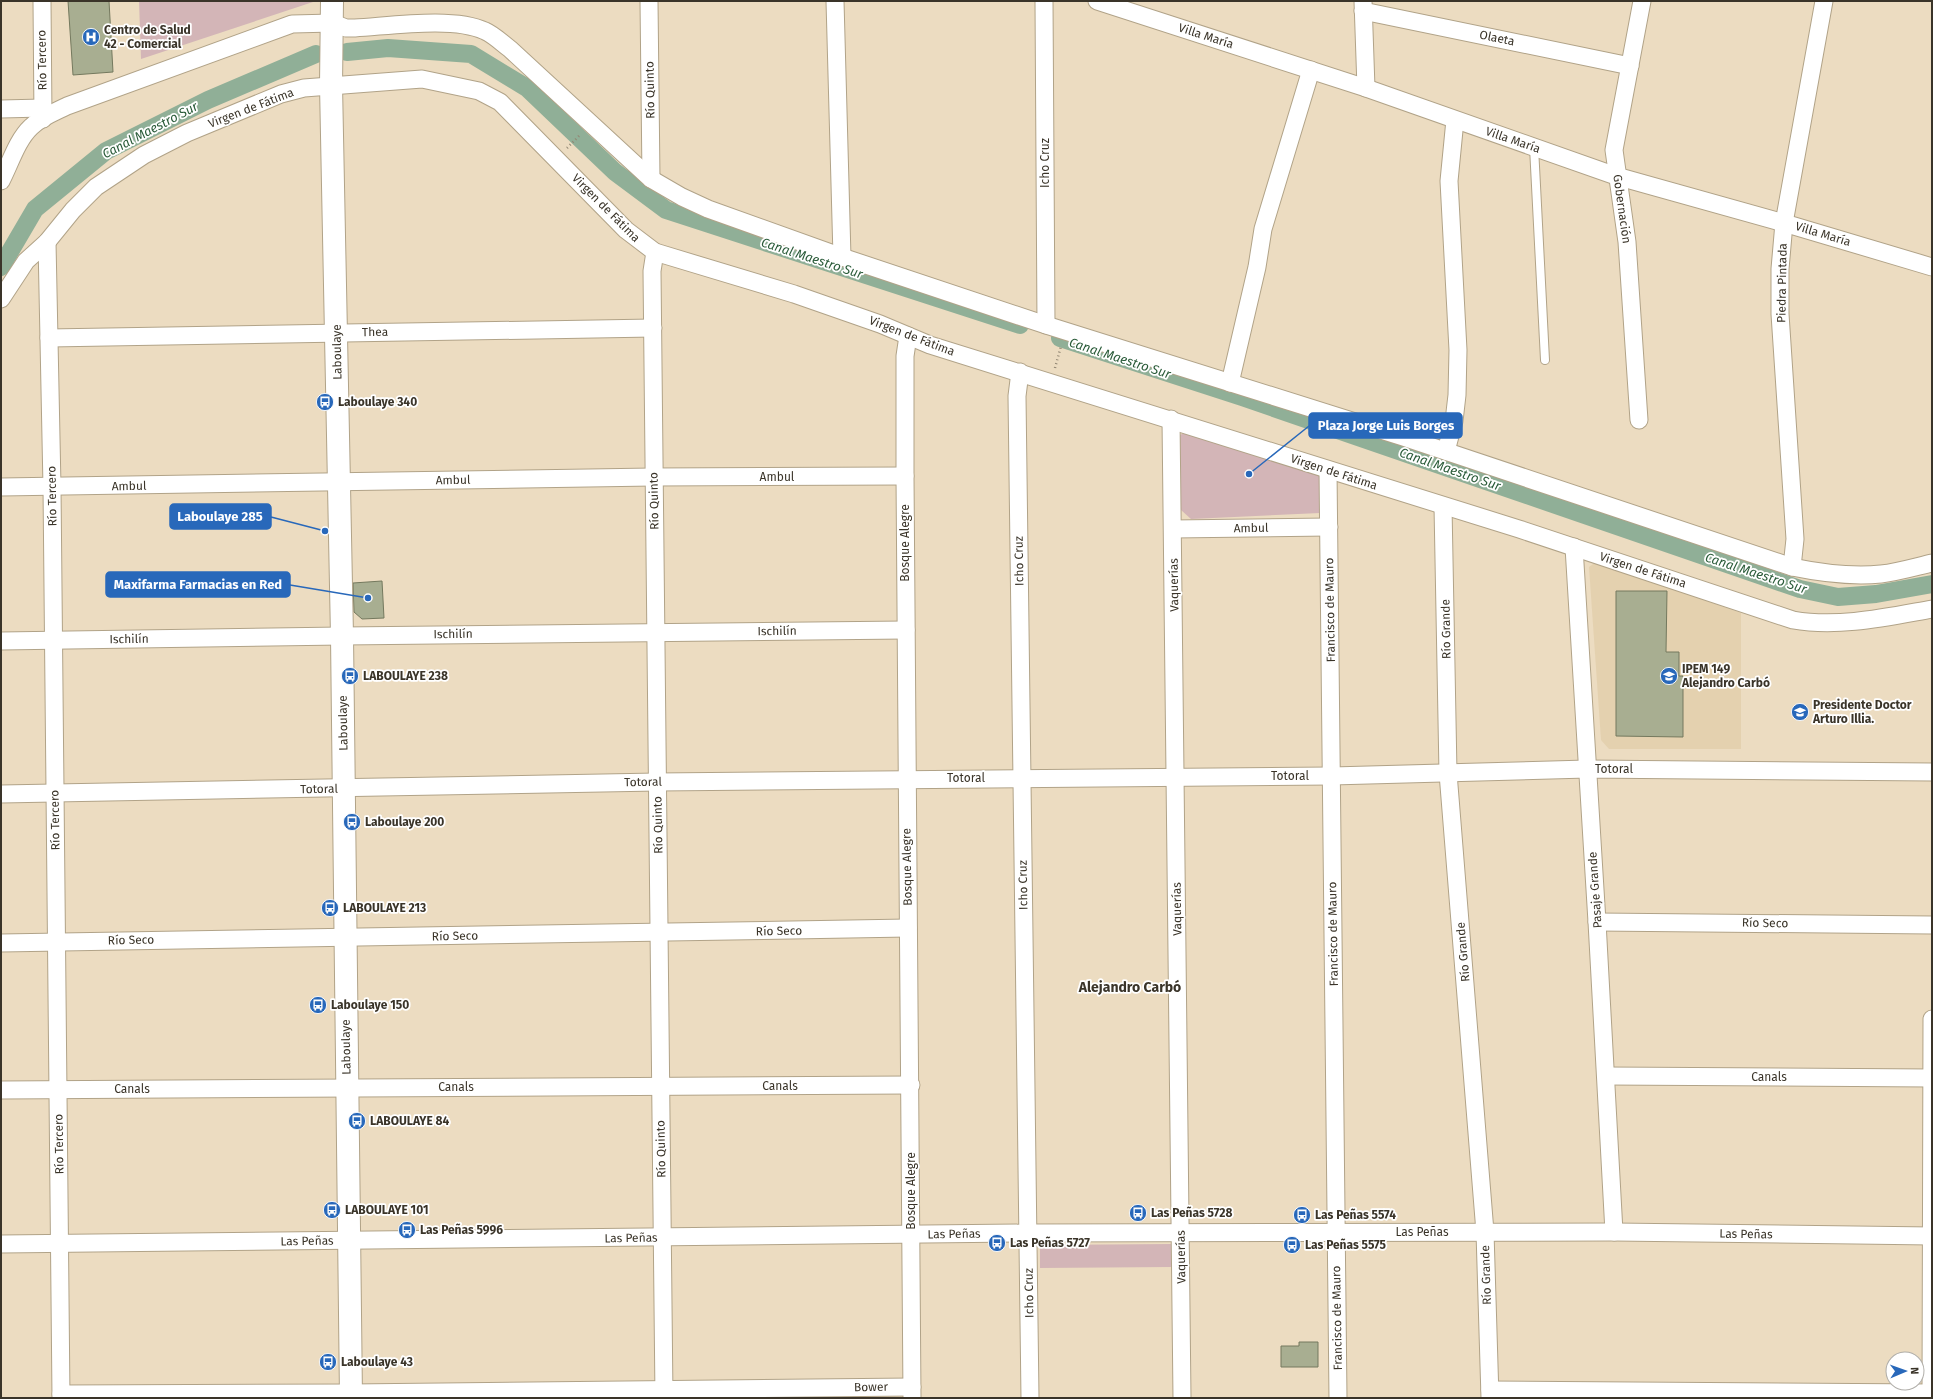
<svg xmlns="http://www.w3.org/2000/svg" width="1933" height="1399" font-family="'Fira Sans',sans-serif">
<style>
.built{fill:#e4d1af}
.green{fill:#d3b5b7}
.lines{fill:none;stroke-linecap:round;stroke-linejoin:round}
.canal{stroke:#90af97;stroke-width:18}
.building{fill:#a8ae91;stroke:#74795e}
.lane-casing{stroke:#b1a388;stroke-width:10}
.street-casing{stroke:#b1a388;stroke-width:19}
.secondary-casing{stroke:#b1a388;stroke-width:24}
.path{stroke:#928774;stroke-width:2.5;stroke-dasharray:1 3;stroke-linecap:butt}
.lane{stroke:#fff;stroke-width:8}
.street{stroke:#fff;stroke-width:17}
.secondary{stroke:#fff;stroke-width:22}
.labels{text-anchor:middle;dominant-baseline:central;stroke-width:3.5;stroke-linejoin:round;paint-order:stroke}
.poi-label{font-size:12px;font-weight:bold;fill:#3a3429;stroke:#fff;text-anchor:start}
.street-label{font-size:12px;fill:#3a3429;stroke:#fff}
.water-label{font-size:13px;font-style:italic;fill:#2a5b39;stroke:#fff}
.quarter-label{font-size:14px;font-weight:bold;fill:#3a3429;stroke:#fff}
.leader{fill:none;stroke:#2868ba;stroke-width:1.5}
.callout-dot{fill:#2868ba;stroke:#fff;stroke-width:1.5}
.callout{fill:#2868ba;stroke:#2868ba;stroke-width:1.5}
.callout-label{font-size:13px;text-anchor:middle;font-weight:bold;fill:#fff}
</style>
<rect width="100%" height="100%" fill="#ecdcc1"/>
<path class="built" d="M1596 562 1741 613V749H1609L1601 740 1589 567Z"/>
<g class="green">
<path d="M139 1H316L141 59Z"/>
<path d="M1186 432 1315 471 1320 477V513L1191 519 1181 510 1180 435Z"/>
<path d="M1171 1244V1267L1040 1268V1245Z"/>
</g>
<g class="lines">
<g class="canal">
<path d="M347 52 388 48 471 54 527 88 615 172 666 210 1020 325"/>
<path d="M1 267 35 209 106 151 208 100 316 54"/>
<path d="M1060 338 1242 397 1800 589 1838 597 1876 594 1932 584"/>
</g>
</g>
<g class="building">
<path d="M68 1H109L113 72 73 75Z"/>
<path d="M382 581 384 618 362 619 354 612 353 583Z"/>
<path d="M1616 591H1667L1666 652H1679V676H1683V737L1616 736Z"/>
<path d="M1299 1342H1318V1367H1281V1346H1299Z"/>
</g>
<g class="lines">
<defs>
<path id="lane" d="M1534 147 1545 360"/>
<g id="street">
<path d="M42 1 43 119"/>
<path d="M649 1 651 179"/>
<path d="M835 1 842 257"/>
<path d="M1044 1 1046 325"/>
<path d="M1097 1 1366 88 1616 176 1784 223 1932 267"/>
<path d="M1363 1 1366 88"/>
<path d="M1363 11 1630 66"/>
<path d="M1 109 43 108"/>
<path d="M1 181C10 164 17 140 31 127 41 117 55 112 67 106L292 24 333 23 346 28H355C390 26 454 16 485 31 494 35 502 43 510 49L651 179 682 197 708 209 842 257 1046 325 1403 437 1792 567C1821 573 1851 577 1881 574 1898 572 1915 567 1932 563"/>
<path d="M47 242 52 487 61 1398"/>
<path d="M655 252 652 271 664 1398"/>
<path d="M1 299 26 261 47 242 73 210 96 187 144 155 187 133 281 94 304 88 422 79 479 91 500 102 626 230 655 252 794 294 880 324 930 345 1519 529 1793 620C1839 628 1887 617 1932 609"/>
<path d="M908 336 905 356V476L912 1398"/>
<path d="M49 338 653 328"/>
<path d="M1020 372 1017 396 1030 1398"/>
<path d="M1230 383 1257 267 1263 229 1311 70"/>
<path d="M1171 419 1182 1398"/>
<path d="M1639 420 1627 242 1614 150 1642 1"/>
<path d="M1446 451 1454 421 1457 395 1458 350 1449 181 1455 120"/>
<path d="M1328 470 1338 1398"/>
<path d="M1 487 653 477 905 476"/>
<path d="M1443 506 1448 773 1485 1232 1490 1398"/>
<path d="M1173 529 1329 527"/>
<path d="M1574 547 1597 922 1614 1232"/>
<path d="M1792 567 1795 539 1780 314V269L1784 223 1824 1"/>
<path d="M1 641 342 636 906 630"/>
<path d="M1 794 657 782 1332 776 1587 769 1932 772"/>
<path d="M1597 922 1932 925"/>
<path d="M1 943 908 928"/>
<path d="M1606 1076 1931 1078"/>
<path d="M1 1090 911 1085"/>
<path d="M1 1244 1028 1233 1614 1232 1932 1236"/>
<path d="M1490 1390 1931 1393"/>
<path d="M61 1394 351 1393 912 1387"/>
<path d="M1931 1398 1932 1019"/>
</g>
<path id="secondary" d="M332 1 331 85 342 636 351 1398"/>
</defs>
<use href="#lane" class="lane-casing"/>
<use href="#street" class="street-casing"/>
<use href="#secondary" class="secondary-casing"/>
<g class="path">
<path d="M567 148 580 135"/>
<path d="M1055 368 1061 346"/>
</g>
<use href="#lane" class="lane"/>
<use href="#street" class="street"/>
<use href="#secondary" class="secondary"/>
</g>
<defs>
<symbol id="hospital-disc" viewBox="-11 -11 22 22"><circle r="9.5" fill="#2868ba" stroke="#fff"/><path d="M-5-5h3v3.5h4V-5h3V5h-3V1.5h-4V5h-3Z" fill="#fff"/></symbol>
<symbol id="bus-disc" viewBox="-11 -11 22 22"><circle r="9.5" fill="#2868ba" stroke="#fff"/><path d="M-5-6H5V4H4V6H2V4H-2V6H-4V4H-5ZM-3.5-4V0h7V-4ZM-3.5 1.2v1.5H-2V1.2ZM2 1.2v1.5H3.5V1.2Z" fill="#fff"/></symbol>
<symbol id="school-disc" viewBox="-11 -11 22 22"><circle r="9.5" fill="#2868ba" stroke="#fff"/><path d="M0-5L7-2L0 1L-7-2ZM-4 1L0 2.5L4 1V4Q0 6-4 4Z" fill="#fff"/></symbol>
</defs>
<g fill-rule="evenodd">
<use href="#hospital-disc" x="81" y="27" width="20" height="20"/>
<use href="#bus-disc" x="315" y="392" width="20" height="20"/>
<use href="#bus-disc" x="340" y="666" width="20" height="20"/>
<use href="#school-disc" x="1659" y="666" width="20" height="20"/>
<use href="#school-disc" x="1790" y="702" width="20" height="20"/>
<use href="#bus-disc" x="342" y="812" width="20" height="20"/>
<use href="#bus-disc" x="320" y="898" width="20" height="20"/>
<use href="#bus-disc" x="308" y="995" width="20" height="20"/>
<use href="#bus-disc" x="347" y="1111" width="20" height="20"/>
<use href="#bus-disc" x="322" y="1200" width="20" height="20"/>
<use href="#bus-disc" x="1128" y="1203" width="20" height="20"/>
<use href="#bus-disc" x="1292" y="1205" width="20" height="20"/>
<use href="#bus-disc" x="397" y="1220" width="20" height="20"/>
<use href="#bus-disc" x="987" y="1233" width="20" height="20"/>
<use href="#bus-disc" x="1282" y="1235" width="20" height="20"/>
<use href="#bus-disc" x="318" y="1352" width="20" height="20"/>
</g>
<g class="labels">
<g class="poi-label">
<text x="104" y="30">Centro de Salud<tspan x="104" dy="14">42 - Comercial</tspan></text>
<text x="338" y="402">Laboulaye 340</text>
<text x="1682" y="669">IPEM 149<tspan x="1682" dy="14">Alejandro Carbó</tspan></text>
<text x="363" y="676">LABOULAYE 238</text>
<text x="1813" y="705">Presidente Doctor<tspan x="1813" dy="14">Arturo Illia.</tspan></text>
<text x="365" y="822">Laboulaye 200</text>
<text x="343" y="908">LABOULAYE 213</text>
<text x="331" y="1005">Laboulaye 150</text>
<text x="370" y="1121">LABOULAYE 84</text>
<text x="345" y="1210">LABOULAYE 101</text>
<text x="1151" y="1213">Las Peñas 5728</text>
<text x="1315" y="1215">Las Peñas 5574</text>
<text x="420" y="1230">Las Peñas 5996</text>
<text x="1010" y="1243">Las Peñas 5727</text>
<text x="1305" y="1245">Las Peñas 5575</text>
<text x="341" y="1362">Laboulaye 43</text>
</g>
<g class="street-label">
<text transform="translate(1206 36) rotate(18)">Villa María</text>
<text transform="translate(1497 38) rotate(12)">Olaeta</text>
<text transform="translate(42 60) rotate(-91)">Río Tercero</text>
<text transform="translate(650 90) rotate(-91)">Río Quinto</text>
<text transform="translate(251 108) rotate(-21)">Virgen de Fátima</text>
<text transform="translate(1513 140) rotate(19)">Villa María</text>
<text transform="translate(1045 163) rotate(-90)">Icho Cruz</text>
<text transform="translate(606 208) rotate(45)">Virgen de Fátima</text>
<text transform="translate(1622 209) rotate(82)">Gobernación</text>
<text transform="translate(1823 234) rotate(17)">Villa María</text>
<text transform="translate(1782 283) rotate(-89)">Piedra Pintada</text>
<text transform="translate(375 332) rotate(-1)">Thea</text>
<text transform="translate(912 336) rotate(21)">Virgen de Fátima</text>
<text transform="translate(337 352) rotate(-91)">Laboulaye</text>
<text transform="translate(1334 472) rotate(18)">Virgen de Fátima</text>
<text x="777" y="477">Ambul</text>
<text transform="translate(453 480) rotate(-1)">Ambul</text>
<text transform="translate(129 486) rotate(-1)">Ambul</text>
<text transform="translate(52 496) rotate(-91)">Río Tercero</text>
<text transform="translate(654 501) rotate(-91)">Río Quinto</text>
<text transform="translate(1251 528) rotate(-1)">Ambul</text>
<text transform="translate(905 543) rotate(-90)">Bosque Alegre</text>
<text transform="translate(1019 561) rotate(-91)">Icho Cruz</text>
<text transform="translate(1643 570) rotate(18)">Virgen de Fátima</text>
<text transform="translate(1174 585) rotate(-91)">Vaquerías</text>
<text transform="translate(1330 610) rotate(-91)">Francisco de Mauro</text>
<text transform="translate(1446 629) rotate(-91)">Río Grande</text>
<text transform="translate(777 631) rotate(-1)">Ischilín</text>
<text transform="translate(453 634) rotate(-1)">Ischilín</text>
<text transform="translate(129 639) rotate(-1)">Ischilín</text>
<text transform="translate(343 723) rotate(-91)">Laboulaye</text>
<text x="1614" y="769">Totoral</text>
<text x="1290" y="776">Totoral</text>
<text x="966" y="778">Totoral</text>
<text transform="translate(643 782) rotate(-1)">Totoral</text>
<text transform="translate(319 789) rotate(-1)">Totoral</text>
<text transform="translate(55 820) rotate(-91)">Río Tercero</text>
<text transform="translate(658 825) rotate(-91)">Río Quinto</text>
<text transform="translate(907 867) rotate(-91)">Bosque Alegre</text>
<text transform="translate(1023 885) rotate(-91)">Icho Cruz</text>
<text transform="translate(1595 890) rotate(-94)">Pasaje Grande</text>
<text transform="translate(1177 909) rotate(-91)">Vaquerías</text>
<text transform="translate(1765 923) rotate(1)">Río Seco</text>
<text transform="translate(779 931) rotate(-1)">Río Seco</text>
<text transform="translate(1333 934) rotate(-91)">Francisco de Mauro</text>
<text transform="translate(455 936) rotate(-1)">Río Seco</text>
<text transform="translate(131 940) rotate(-1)">Río Seco</text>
<text transform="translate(1463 952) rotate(-95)">Río Grande</text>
<text transform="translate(346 1047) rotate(-91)">Laboulaye</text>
<text x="1769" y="1077">Canals</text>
<text x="780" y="1086">Canals</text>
<text x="456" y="1087">Canals</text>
<text x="132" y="1089">Canals</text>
<text transform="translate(59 1144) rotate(-91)">Río Tercero</text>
<text transform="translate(661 1149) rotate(-91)">Río Quinto</text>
<text transform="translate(911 1191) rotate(-90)">Bosque Alegre</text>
<text x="1422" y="1232">Las Peñas</text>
<text transform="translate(954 1234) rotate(-1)">Las Peñas</text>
<text transform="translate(1746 1234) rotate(1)">Las Peñas</text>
<text transform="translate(631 1238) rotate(-1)">Las Peñas</text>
<text transform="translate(307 1241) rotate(-1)">Las Peñas</text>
<text transform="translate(1181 1257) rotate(-91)">Vaquerías</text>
<text transform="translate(1486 1275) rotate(-92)">Río Grande</text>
<text transform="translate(1029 1293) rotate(-91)">Icho Cruz</text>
<text transform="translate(1337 1318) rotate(-91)">Francisco de Mauro</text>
<text transform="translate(871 1387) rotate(-1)">Bower</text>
</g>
<g class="water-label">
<text transform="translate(150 130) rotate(-28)">Canal Maestro Sur</text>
<text transform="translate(812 258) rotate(18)">Canal Maestro Sur</text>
<text transform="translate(1120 358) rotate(18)">Canal Maestro Sur</text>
<text transform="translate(1450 469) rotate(19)">Canal Maestro Sur</text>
<text transform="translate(1756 573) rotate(18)">Canal Maestro Sur</text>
</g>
<g class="quarter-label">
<text x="1130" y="987">Alejandro Carbó</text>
</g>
</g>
<path class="leader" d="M1249 474L1309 426M325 531L271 517M368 598L290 585"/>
<g class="callout-dot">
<circle cx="1249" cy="474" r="4"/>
<circle cx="325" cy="531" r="4"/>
<circle cx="368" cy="598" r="4"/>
</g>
<g class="callout">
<rect x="1309" y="413" width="153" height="25" rx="4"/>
<rect x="170" y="504" width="101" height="25" rx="4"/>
<rect x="106" y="572" width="184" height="25" rx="4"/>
</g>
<g class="callout-label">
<text x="1386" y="430">Plaza Jorge Luis Borges</text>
<text x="220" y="521">Laboulaye 285</text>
<text x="198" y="589">Maxifarma Farmacias en Red</text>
</g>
<rect width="1933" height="1399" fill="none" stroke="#3a3429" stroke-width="4"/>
<g transform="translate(1905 1371) rotate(88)"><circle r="19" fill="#ffffff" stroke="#b0aea9"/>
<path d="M0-3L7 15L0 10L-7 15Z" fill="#2868ba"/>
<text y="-6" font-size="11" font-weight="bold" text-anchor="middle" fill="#3a3429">N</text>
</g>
</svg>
